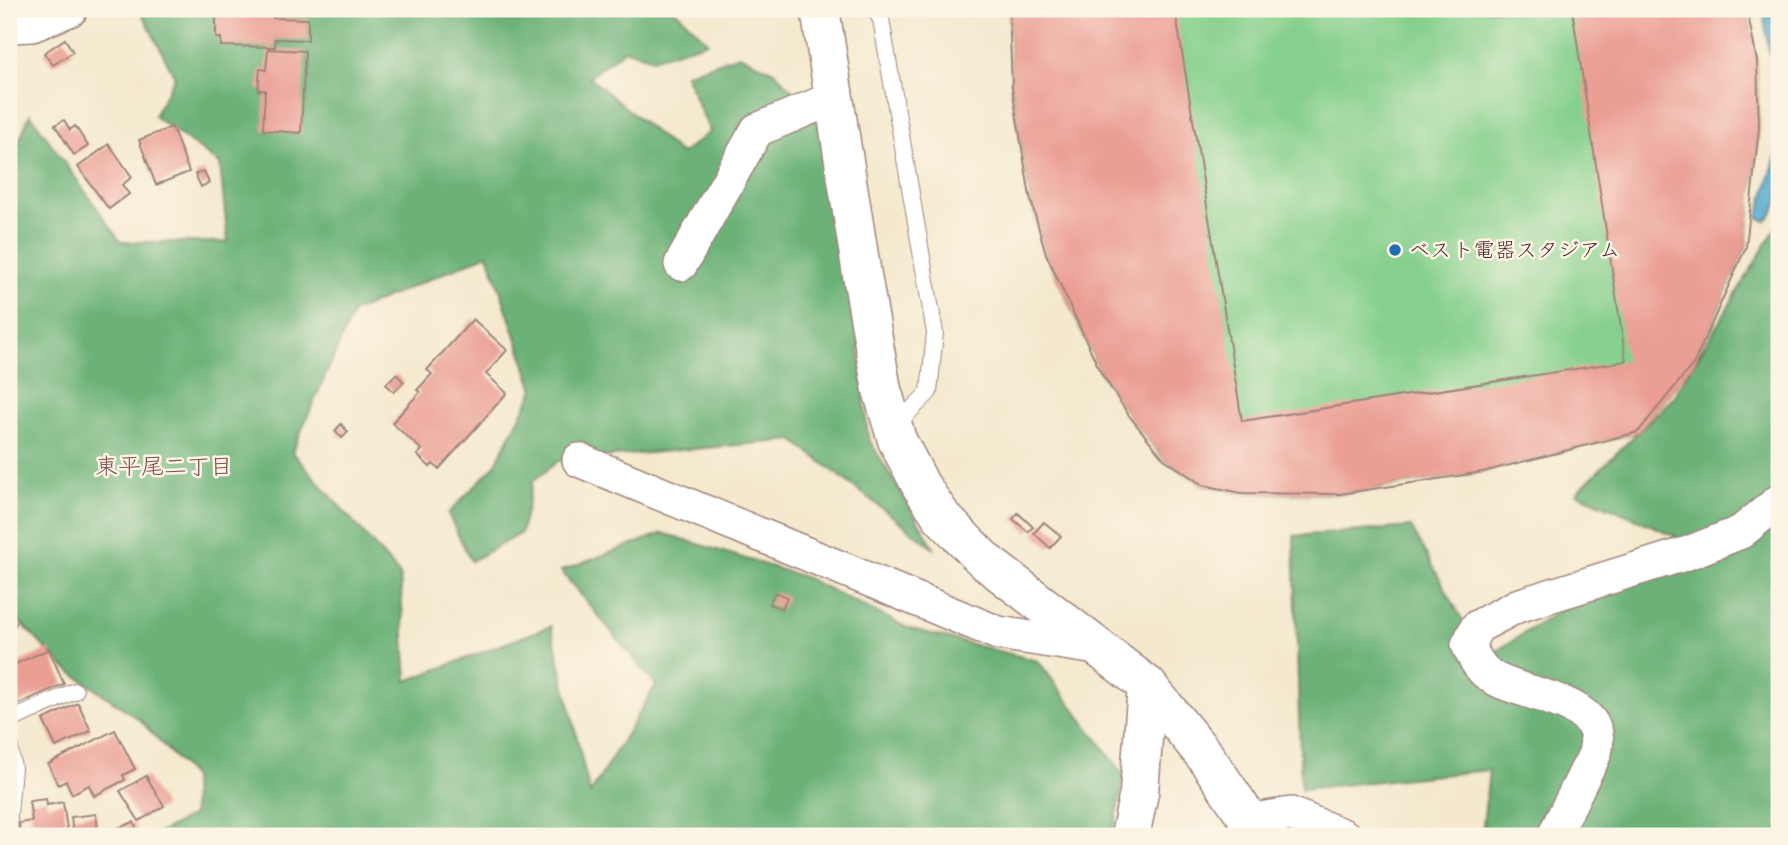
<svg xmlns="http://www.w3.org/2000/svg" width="1788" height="845" font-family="Sriracha,'Klee One',sans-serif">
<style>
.green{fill:#86d08d;stroke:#68785c;stroke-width:2}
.forest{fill:#6cb278;stroke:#5b6852;stroke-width:2}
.water{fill:#4fa8cc;stroke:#4c647c;stroke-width:2}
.building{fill:#eb9e94}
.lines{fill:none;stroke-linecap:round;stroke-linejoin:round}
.service-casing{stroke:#9f847c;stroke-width:18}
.minor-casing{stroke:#9f847c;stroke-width:36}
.tertiary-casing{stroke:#9f847c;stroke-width:41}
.service{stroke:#fff;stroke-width:16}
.minor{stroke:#fff;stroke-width:33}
.tertiary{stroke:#fff;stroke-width:38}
.poi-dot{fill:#1f6fb2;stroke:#fcf5e5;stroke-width:2.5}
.labels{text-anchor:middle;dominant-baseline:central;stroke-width:5;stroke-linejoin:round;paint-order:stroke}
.poi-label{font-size:21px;fill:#4a1f2b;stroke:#fcf5e5;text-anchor:start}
.neighbourhood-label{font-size:23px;fill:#824b50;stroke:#fcf5e5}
</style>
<rect width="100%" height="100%" fill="#fcf5e5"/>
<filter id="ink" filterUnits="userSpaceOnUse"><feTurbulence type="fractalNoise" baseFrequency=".0143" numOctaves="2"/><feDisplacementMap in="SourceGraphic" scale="14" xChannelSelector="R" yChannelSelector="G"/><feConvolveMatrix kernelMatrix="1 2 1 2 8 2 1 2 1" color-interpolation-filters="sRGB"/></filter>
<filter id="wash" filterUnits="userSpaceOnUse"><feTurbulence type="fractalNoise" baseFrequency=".00686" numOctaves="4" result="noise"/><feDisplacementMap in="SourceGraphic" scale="28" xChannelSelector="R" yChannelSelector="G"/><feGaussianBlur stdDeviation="1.57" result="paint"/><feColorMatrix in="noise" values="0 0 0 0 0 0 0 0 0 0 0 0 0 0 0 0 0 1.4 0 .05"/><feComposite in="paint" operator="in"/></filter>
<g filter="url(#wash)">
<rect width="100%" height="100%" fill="#f4e9ce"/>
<path class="green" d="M1009 9H1747L1757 61 1759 128 1746 247 1694 363 1638 432 1483 472 1340 494 1241 493 1203 485 1164 459 1130 417 1101 373 1046 254 1030 197 1012 89Z"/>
<g class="forest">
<path d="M137 9H674L708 42 652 59 625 49 589 77 681 154 710 132 685 74 739 55 774 71 800 98 825 135 832 166 830 201 853 278 868 438 935 549 793 440 558 461 533 481 521 533 471 561 448 514 495 465 534 390 488 254 353 312 292 452 400 575 407 681 551 626 590 794 656 685 561 571 663 533 804 577 908 628 1038 661 1124 775 1113 836H154L193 815 192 776 140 720 64 667 9 611V166L30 114 121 242H228L220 164 154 116 175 77 145 19Z"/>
<path d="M1779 223V663L1770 668 1779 712V836H1482L1489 770 1301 789 1294 536 1411 527 1484 659 1676 536 1576 493 1673 398Z"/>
</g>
<g class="water">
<path d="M1763 9H1779V129L1777 85 1768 46Z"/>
<path d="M1779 146C1779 170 1787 206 1765 221L1758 217Z"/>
</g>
<g id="blocks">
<g class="building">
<path d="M1009 9H1175L1242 421 1626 361 1572 9H1747L1757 61 1759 128 1746 247 1694 363 1638 432 1483 472 1340 494 1241 493 1203 485 1164 459 1130 417 1101 373 1046 254 1030 197 1012 88Z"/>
<path d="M224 10 274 11 273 18 308 19V40L275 39V47L221 46V38H216V17H223Z"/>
<path d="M65 39 73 52 53 65 44 53Z"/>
<path d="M268 49 305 51 301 133 263 130 265 90H258L260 69 266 70Z"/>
<path d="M64 120 70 130 75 126 88 146 74 155 55 125Z"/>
<path d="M172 127 189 172 156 185 139 140Z"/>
<path d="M109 144 132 177 122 185 129 194 109 209 78 167Z"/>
<path d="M204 171 209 183 201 187 195 174Z"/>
<path d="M473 319 507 350 486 374 507 393 439 469 433 464 430 467 417 455 422 450 392 423 420 392 417 390 432 374 427 370Z"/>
<path d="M396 374 404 382 394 392 386 384Z"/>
<path d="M341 424 348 432 342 438 335 431Z"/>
<path d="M1018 513 1033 527 1028 532 1013 519Z"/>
<path d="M1044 522 1061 536 1050 548 1034 533Z"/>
<path d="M775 592 787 597 782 609 769 604Z"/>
<path d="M9 614 18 620 9 636Z"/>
<path d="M49 649 64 684 9 708V667Z"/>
<path d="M78 703 91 731 56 747 43 720Z"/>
<path d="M115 730 135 769 123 775 125 780 94 796 89 785 72 794 66 781 58 785 48 764Z"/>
<path d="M146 776 164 806 139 821 120 791Z"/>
<path d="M46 799 47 805 63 802 68 836H24L23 832 20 833 19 823 32 821 29 801Z"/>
<path d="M96 814 98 831 73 834 71 817Z"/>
<path d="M134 822 139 836H95Z"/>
</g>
</g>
</g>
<g filter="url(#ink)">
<use href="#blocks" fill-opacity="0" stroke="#9f847c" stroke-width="2"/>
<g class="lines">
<defs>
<g id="service">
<path d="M874 9 881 19 935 333 929 392 895 426"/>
<path d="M9 721 75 691"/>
<path d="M9 743 13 768 9 813"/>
<path d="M9 818 10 836"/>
</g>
<g id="minor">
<path d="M9 26 32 25 71 9"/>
<path d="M681 264 757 130 836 97"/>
<path d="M579 460 998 633 1097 648"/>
<path d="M1249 821 1291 814 1344 836"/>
<path d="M1554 836C1564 815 1575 794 1585 773 1589 765 1595 757 1596 748 1605 697 1519 697 1489 675 1479 668 1473 656 1468 645L1477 627 1517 606 1688 553 1741 532 1779 501"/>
</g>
<g id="tertiary">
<path d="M820 9 863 281 882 390 897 440 921 486 942 517 985 561 1147 685 1205 756 1260 836"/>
<path d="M1130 836 1139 793 1147 685"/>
</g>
</defs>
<use href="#service" class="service-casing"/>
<use href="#minor" class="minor-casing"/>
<use href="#tertiary" class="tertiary-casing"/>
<use href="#service" class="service"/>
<use href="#minor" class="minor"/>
<use href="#tertiary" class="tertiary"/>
</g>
</g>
<circle class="poi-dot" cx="1395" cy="250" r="7"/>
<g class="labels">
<g class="poi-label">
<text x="1409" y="250">ベスト電器スタジアム</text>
</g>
<g class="neighbourhood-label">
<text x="164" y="466">東平尾二丁目</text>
</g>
</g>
<rect width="1788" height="845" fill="none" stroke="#fcf5e5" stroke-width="35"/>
</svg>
